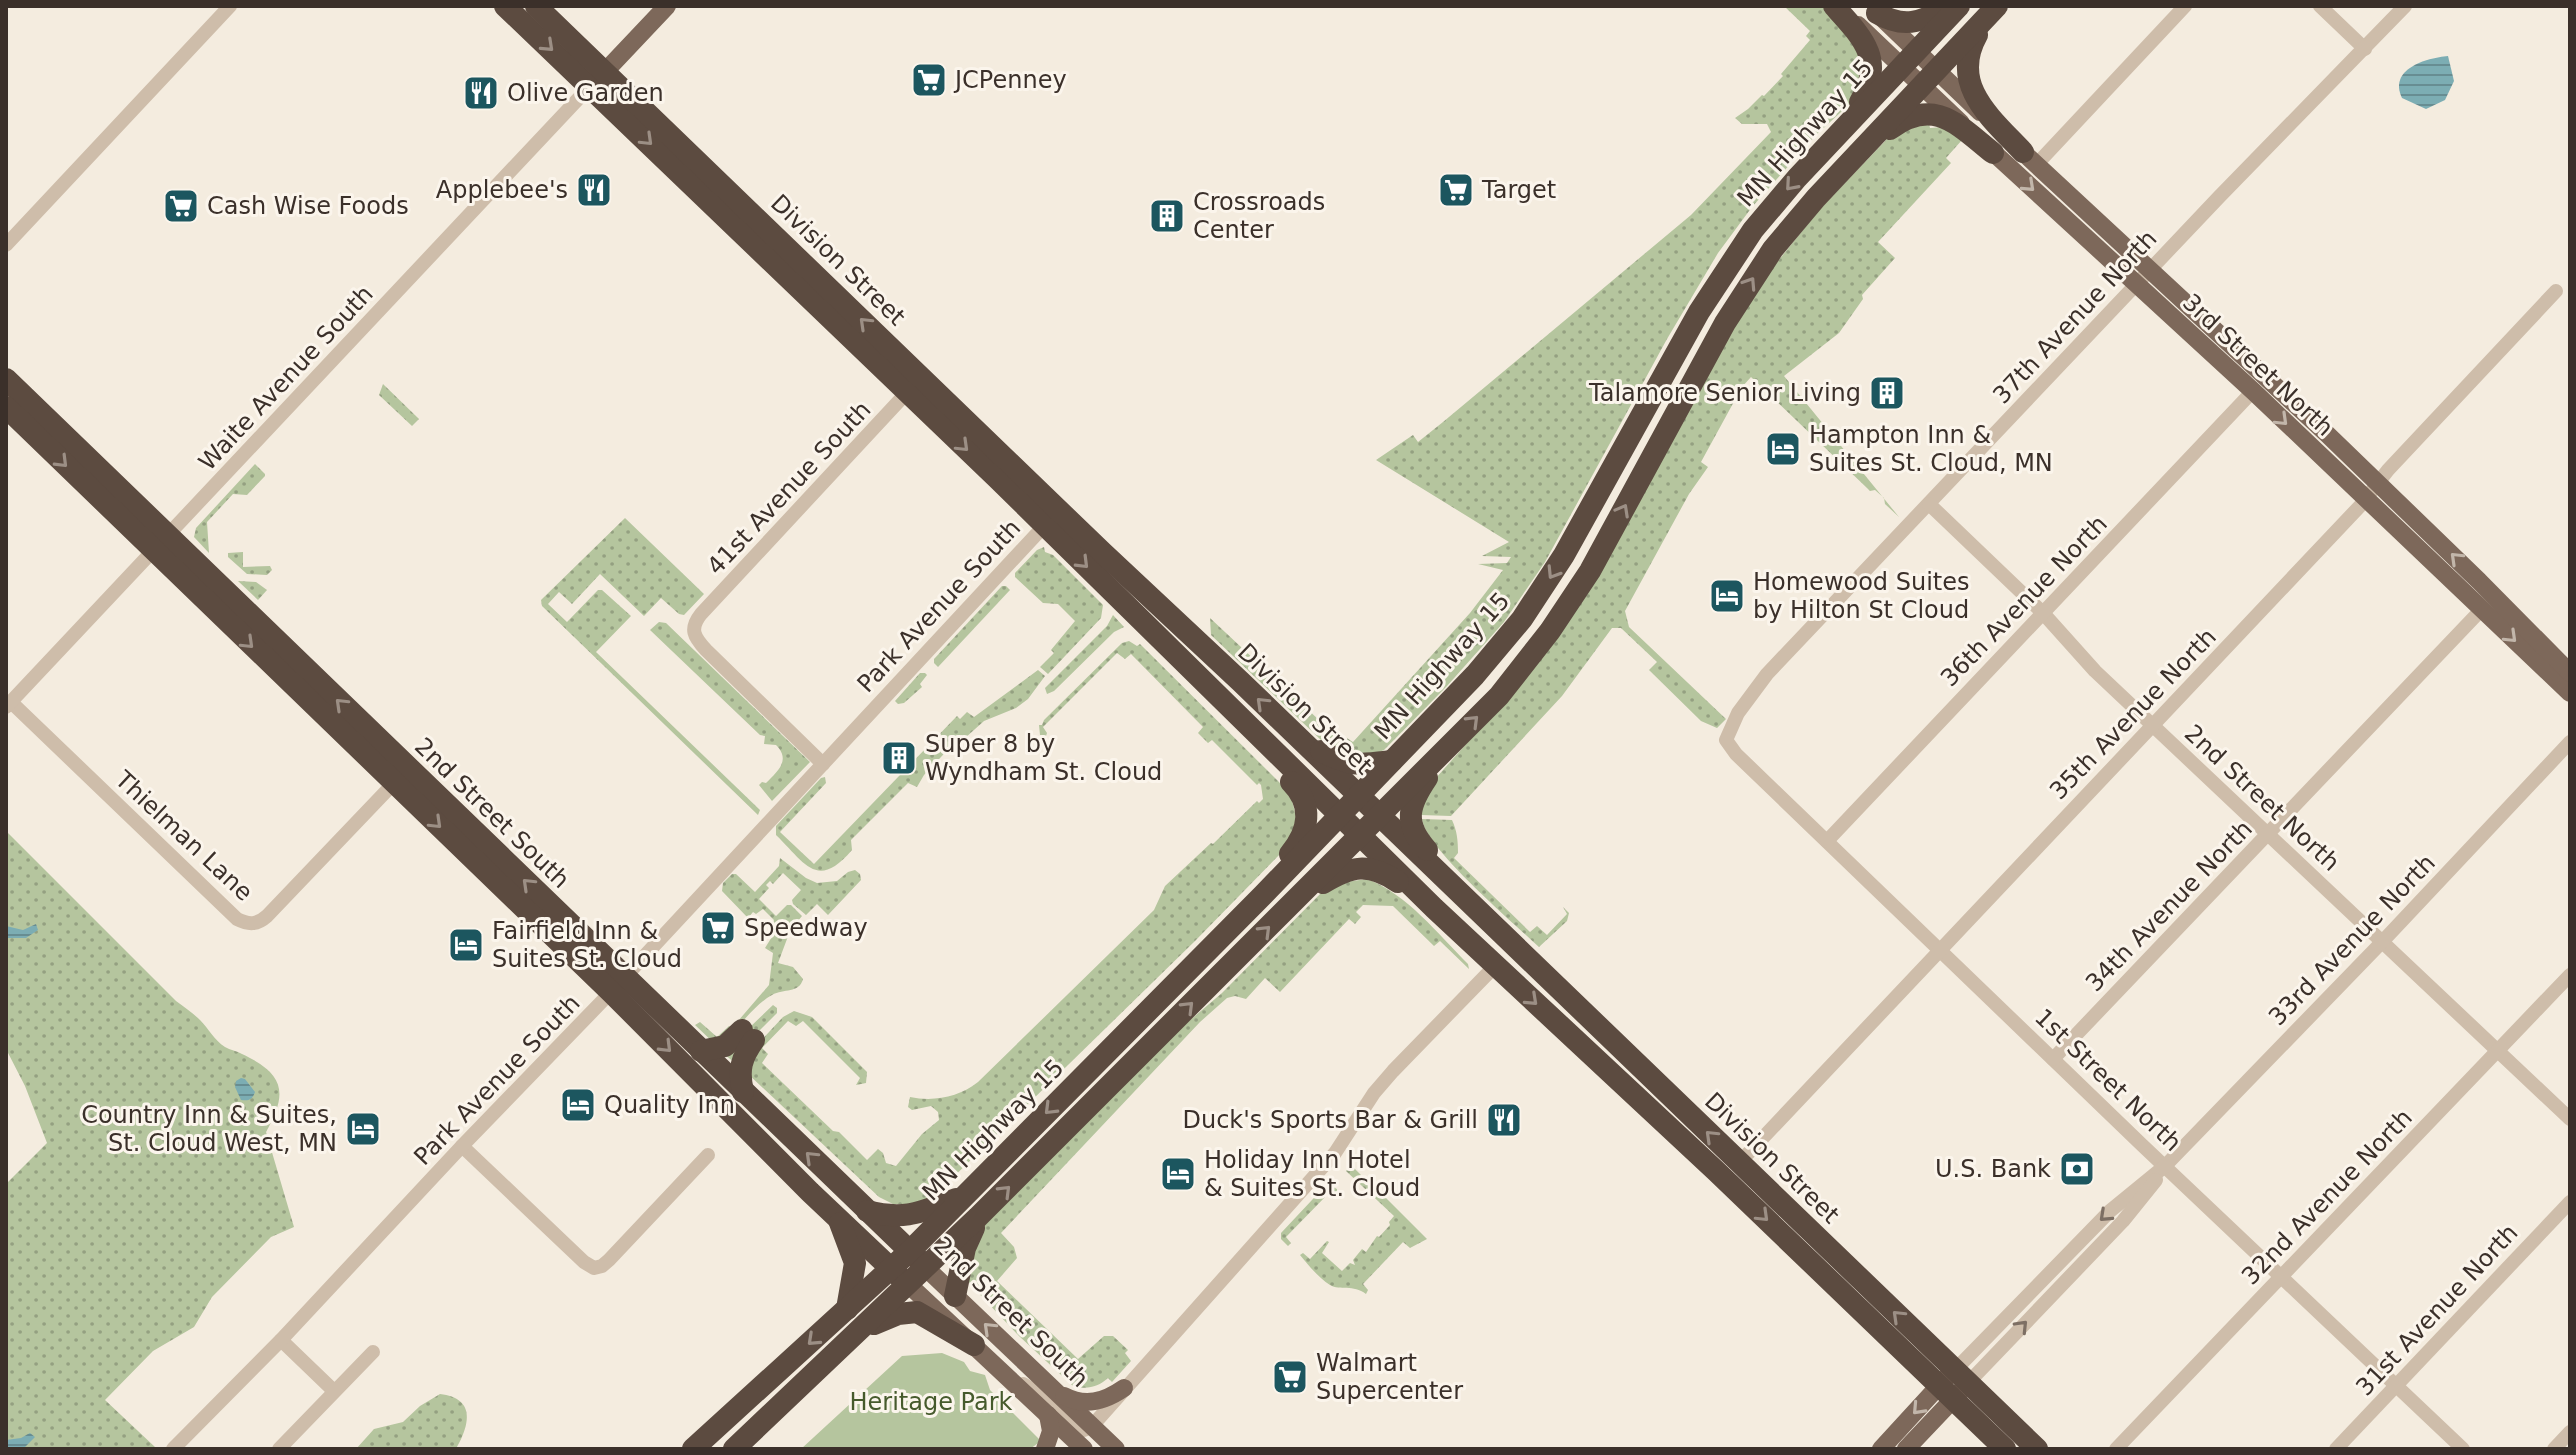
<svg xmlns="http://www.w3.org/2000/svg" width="2576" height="1455" font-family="'DejaVu Sans',sans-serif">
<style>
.grass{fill:url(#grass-dots)}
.green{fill:#b5c59e}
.water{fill:url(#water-rules)}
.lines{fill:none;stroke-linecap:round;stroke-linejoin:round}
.minor{stroke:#cebdaa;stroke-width:14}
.major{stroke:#7d685a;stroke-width:18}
.highway{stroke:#5c4b40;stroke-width:22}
.oneway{stroke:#9c8f85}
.oneway2{stroke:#c2b6aa}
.oneway3{stroke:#7d6f64}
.labels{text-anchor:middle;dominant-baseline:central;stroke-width:6;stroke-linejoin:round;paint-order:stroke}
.poi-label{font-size:24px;fill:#3b302a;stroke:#fbf5ec;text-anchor:start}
.street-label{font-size:24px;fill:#3b302a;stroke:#fbf5ec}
.park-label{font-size:24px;fill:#465a2c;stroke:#fbf5ec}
</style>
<defs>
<pattern id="grass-dots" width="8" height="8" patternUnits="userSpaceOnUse" patternTransform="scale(2)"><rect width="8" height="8" fill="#b5c59e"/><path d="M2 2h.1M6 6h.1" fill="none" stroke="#94a081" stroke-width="1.8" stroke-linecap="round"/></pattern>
<pattern id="water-rules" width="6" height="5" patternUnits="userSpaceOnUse" patternTransform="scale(2)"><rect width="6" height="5" fill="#7cadb3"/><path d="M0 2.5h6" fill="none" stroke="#678d92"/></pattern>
</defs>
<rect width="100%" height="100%" fill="#f4ecdf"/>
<g class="grass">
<path d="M1784 6H1822L1847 31 1859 53 1861 69 1853 101 1816 135 1752 207 1718 253 1667 339 1545 562 1504 622 1447 686 1384 750 1363 759 1322 741 1211 635 1210 618 1319 720 1353 742 1470 613 1503 570 1478 564 1507 563 1511 557 1482 556 1509 542 1376 460 1413 435 1418 442 1443 422 1691 215 1771 132 1767 124H1742L1735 118 1748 109 1762 95 1764 96 1783 76 1781 74 1810 40 1806 36 1810 31Z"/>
<path d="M1928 119 1930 128 1943 127 1962 140 1946 158 1951 163 1878 242 1895 258 1862 295 1863 299 1839 333 1784 376 1899 517 1885 504 1884 498 1875 490 1870 491 1867 488 1751 377 1742 387 1701 462 1708 467 1689 494 1625 611 1629 627 1726 719 1717 728 1701 721 1649 670 1657 662 1621 628H1612L1562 696 1451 816 1421 815 1427 788 1476 733 1770 271 1819 210 1887 139 1901 129Z"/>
<path d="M383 384 419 419 412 426 379 395Z"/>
<path d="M255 464 265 474V476L247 495 233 494 207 522 209 553 194 537 196 528Z"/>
<path d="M625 518 704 594 684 615 679 614 661 598 644 616 600 574 572 604 559 592 548 604 567 622 598 590H602L631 616 596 652 760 810 758 815 542 606 541 600Z"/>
<path d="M1044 547 1045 552 1053 555 1103 605 1101 618 1048 674 1040 667 1054 653 1051 650 1075 621 1058 604 1043 603 1015 577V573L1037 550Z"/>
<path d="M243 552V567L270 566 272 570 267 575 247 574 228 557V553Z"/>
<path d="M238 581 256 582 267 590 258 600Z"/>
<path d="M1002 586H1006L1010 590 938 667 934 663V659Z"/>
<path d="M1113 615 1124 627 1114 632 1054 691 1047 694 1045 688 1107 626Z"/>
<path d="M659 622 666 623 810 762 772 801 759 785 762 782 766 783C778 771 791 760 776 745L764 744 765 736 760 735 650 630Z"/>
<path d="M1129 641 1137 646 1140 644 1279 782 1292 800 1297 821 1283 851 1195 941 937 1193 924 1204H893L879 1197 747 1073 756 1046 783 1017 794 1011 812 1017 867 1072 866 1083 856 1085 860 1078 803 1021 796 1026 788 1021 762 1048 768 1054 762 1063 833 1131 839 1132 867 1160 878 1149 883 1153 886 1163 896 1166 922 1134 939 1120 938 1112 931 1106 912 1110 908 1107 910 1097C934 1102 959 1097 978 1082L1154 910 1165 886 1211 843 1213 844 1257 801 1259 803 1263 799 1261 785 1259 783 1257 785 1212 740 1208 743 1198 733 1203 727 1131 654 1125 659 1117 653 1043 727 1047 733 1046 736 1040 735 1039 725H1042L1044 720 1122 643Z"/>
<path d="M1038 670 1045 676 1028 699 1016 708 984 721 965 738 958 739 924 775 917 787 908 783 851 840 852 850C817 891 805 863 776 835V826L821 778 825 777 826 783 780 832 814 864 957 716 960 719 967 712 974 717Z"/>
<path d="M920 673H925L927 675 920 684 922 687 904 703 898 704 895 701Z"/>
<path d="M1422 819 1452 820C1457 831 1458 840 1458 853L1454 858 1530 932 1537 926 1547 935 1567 914 1563 907 1569 913 1567 921 1539 947C1514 923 1426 849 1422 819Z"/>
<path d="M6 831 176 1001C184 1007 193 1013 200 1020 209 1029 214 1040 225 1047 230 1050 237 1051 242 1054 285 1074 288 1093 266 1132L294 1227 271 1237 212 1297 194 1327 153 1351 105 1400 155 1447 152 1449H6V1184L47 1143 25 1086 6 1049Z"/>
<path d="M780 858 806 878 817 883 837 881 848 872 855 870 860 874 861 880 828 915 817 904 806 915 793 904 792 900 801 890 783 873 773 884 770 881 766 885 769 888 759 899 776 916 787 905H791L802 916 790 931 778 963 793 967 803 979C799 994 784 988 772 995 755 1004 736 1030 722 1045L717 1046 695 1025 700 1022 717 1037 729 1026 732 1028 769 985 773 953 765 948 775 932 771 928 774 920 763 909 756 914 753 912 748 918 722 891 723 883 732 874H736L755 892 779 866Z"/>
<path d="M1367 879C1407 894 1438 934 1468 964L1469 969 1440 941 1434 946 1393 906 1363 905 1356 912 1361 917 1355 924 1349 919 1280 992 1265 978 1246 999 1235 996 1227 998 1200 1022 1001 1233 1014 1247 1017 1258 997 1281 1078 1359 1104 1336H1113L1128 1350 1125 1353 1131 1361 1112 1382 1108 1378C1098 1387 1087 1390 1073 1386L1019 1336 970 1284 967 1277 975 1236 1042 1161 1155 1050 1222 993 1327 887 1331 884Z"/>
<path d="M773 1005 777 1008V1013L746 1044 736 1064 723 1053Z"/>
<path d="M1351 1165 1364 1178 1371 1179 1369 1181 1427 1239 1410 1248 1403 1242 1363 1284 1368 1290 1366 1294C1353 1284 1340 1291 1330 1285 1319 1278 1308 1265 1300 1255L1303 1253 1310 1259 1327 1241 1329 1242 1322 1253 1342 1271 1350 1263 1355 1265 1353 1260 1362 1249 1366 1252 1377 1236 1379 1237 1390 1225 1389 1222 1394 1216 1346 1171Z"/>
<path d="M1327 1184 1337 1189V1195L1333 1199 1327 1195 1286 1237 1291 1243 1288 1246 1281 1239V1233Z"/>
<path d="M440 1394C476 1398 470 1425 456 1449H356L374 1429 403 1422 420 1406Z"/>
</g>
<path class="green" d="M942 1353 964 1362 970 1371 985 1375 990 1390 1041 1441 1030 1449H801L902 1356Z"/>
<g class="water">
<path d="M2448 56 2454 81 2445 100 2426 109 2402 98C2388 69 2426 58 2448 56Z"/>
<path d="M36 924 38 930 26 938H6V926L23 930Z"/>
<path d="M241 1078 245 1079 255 1092C252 1100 249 1101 241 1100L235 1087 236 1081Z"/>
<path d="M30 1433 35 1437 23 1449H6V1440L21 1438Z"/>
</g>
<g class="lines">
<g class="minor">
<path d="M2320 6 2365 49"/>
<path d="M2405 6 2219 197 1767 674 1738 713 1726 740 1736 754 2142 1145 2463 1449"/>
<path d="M2036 165 2185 6"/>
<path d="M6 245 230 6"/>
<path d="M1929 504 2043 613 2095 671 2570 1119"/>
<path d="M11 702 237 919C249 925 257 925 267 916L394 783"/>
<path d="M6 707 595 81"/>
<path d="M823 764 706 650C694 637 689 629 701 614L912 387"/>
<path d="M1827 841 2253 391"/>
<path d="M2053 1059 2482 609"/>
<path d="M462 1146 584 1262 594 1268 602 1266 609 1260 708 1155"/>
<path d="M1739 1163 2360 506 2388 470 2556 291"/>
<path d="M281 1340 334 1391"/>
<path d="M1955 1370 2110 1211 2165 1166 2382 942 2570 742"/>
<path d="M1968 1383 2123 1221 2156 1180"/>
<path d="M1023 1384 1042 1396 1080 1430H1084L1092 1426 1335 1153 1374 1093 1393 1071 1495 966"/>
<path d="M173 1449 281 1340 462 1146 611 992 1045 525"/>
<path d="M279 1449 373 1352"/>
<path d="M2116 1449 2570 975"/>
<path d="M2336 1449 2570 1202"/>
<path d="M2554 1449 2570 1432"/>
</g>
<g class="major">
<path d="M1880 16 1980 112"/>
<path d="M1858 25 1961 123"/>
<path d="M598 79 667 6"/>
<path d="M1983 143 2253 391 2570 693"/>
<path d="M2013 143 2327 434 2479 581 2570 673"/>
<path d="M926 1268 1116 1449"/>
<path d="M909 1285 1084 1449"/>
<path d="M1064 1396C1085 1407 1104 1402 1124 1388"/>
<path d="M1045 1449 1051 1431 1048 1415"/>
<path d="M1881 1449 1947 1377"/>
<path d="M1906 1449 1961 1391"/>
</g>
<g class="highway">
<path d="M505 6 997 478 1434 908 1716 1171 2005 1449"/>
<path d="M536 6 1102 552 1241 682 2037 1449"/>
<path d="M1834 6C1862 37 1886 60 1860 102"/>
<path d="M1877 13C1902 28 1923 24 1945 6"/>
<path d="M1977 35C1949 85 1991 118 2023 152"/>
<path d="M1890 129C1934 96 1958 125 1993 153"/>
<path d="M6 379 920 1261"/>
<path d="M6 407 611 992 810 1192 902 1279"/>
<path d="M1321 751C1352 767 1358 765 1392 761"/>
<path d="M1427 778C1408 806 1403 823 1427 850"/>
<path d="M1290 854C1309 831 1314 805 1291 782"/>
<path d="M1323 883C1352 866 1368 862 1398 882"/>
<path d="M701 1051 725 1046 742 1030"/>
<path d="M743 1092C738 1070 741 1058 754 1040"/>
<path d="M867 1211C905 1221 921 1212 956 1199"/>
<path d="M840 1223 855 1263 847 1309"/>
<path d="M955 1296 965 1248 974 1228"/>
<path d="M874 1324 898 1314 917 1312 974 1345"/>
<path d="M693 1449 910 1251 1263 895 1475 675 1522 619 1564 555 1699 312 1753 230 1797 178 1959 6"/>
<path d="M734 1449 978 1217 1499 696 1550 631 1590 571 1725 323 1773 249 1816 198 1997 6"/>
</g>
</g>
<defs><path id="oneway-chevron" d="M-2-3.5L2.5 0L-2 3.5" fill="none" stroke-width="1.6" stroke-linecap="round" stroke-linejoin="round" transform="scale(2)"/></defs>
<g class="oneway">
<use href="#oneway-chevron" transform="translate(548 46) rotate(43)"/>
<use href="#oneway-chevron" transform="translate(647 140) rotate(44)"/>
<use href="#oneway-chevron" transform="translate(1791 185) rotate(131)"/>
<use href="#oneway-chevron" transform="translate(1750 283) rotate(-57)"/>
<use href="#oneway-chevron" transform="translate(865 323) rotate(-136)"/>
<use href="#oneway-chevron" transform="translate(963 446) rotate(44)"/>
<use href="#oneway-chevron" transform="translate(62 462) rotate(45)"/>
<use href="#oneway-chevron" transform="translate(1623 510) rotate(-61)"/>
<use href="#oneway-chevron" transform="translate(1083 563) rotate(45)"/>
<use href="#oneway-chevron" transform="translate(1553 573) rotate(122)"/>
<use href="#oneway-chevron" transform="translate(248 643) rotate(44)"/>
<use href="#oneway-chevron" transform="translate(1262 703) rotate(-136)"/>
<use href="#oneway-chevron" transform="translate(341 704) rotate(-136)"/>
<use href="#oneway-chevron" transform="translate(1473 721) rotate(-45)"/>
<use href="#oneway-chevron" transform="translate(436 823) rotate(44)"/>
<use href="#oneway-chevron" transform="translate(528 884) rotate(-136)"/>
<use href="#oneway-chevron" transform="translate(1265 931) rotate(-45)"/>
<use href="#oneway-chevron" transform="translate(1532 1000) rotate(43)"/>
<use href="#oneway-chevron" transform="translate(1188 1007) rotate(-45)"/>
<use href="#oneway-chevron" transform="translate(666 1047) rotate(45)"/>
<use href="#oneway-chevron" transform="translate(1050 1109) rotate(135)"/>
<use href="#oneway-chevron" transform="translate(1711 1136) rotate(-136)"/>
<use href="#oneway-chevron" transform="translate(811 1157) rotate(-136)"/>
<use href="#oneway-chevron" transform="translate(1005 1191) rotate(-45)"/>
<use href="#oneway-chevron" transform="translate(1763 1216) rotate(44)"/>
<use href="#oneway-chevron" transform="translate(1898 1316) rotate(-136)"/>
<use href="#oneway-chevron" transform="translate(813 1340) rotate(137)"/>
</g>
<g class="oneway2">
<use href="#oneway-chevron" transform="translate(2029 186) rotate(43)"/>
<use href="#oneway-chevron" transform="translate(2282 420) rotate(44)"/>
<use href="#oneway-chevron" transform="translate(2456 558) rotate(-136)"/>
<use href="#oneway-chevron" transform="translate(2511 637) rotate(44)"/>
<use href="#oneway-chevron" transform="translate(989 1328) rotate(-136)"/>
<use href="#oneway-chevron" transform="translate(1918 1409) rotate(133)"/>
</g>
<g class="oneway3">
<use href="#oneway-chevron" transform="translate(2105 1216) rotate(137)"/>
<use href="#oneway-chevron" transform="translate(2022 1326) rotate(-46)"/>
</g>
<defs>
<symbol id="supermarket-square" viewBox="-11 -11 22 22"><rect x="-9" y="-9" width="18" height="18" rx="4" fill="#1c565f" stroke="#fbf5ec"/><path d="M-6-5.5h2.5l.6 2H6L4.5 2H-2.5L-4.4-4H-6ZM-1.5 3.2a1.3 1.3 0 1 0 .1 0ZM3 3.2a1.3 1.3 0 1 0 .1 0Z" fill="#fff"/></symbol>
<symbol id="restaurant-square" viewBox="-11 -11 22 22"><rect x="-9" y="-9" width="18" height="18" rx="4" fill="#1c565f" stroke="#fbf5ec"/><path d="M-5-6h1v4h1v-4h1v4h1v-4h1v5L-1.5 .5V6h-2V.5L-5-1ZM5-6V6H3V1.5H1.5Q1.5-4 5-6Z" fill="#fff"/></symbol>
<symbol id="building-square" viewBox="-11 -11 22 22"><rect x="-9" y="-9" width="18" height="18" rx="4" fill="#1c565f" stroke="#fbf5ec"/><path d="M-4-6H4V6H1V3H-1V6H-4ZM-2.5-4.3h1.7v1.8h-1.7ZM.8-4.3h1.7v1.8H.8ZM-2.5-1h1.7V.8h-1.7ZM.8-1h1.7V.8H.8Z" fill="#fff"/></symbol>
<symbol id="hotel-square" viewBox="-11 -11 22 22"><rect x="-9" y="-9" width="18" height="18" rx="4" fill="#1c565f" stroke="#fbf5ec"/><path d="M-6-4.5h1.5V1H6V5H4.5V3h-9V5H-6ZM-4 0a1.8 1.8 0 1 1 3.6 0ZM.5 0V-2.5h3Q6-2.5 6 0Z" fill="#fff"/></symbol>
<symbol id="bank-square" viewBox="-11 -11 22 22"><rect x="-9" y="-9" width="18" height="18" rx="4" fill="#1c565f" stroke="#fbf5ec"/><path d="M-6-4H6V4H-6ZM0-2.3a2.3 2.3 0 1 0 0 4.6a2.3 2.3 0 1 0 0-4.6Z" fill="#fff"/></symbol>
</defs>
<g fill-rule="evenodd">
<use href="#supermarket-square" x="909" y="60" width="40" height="40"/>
<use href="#restaurant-square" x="461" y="73" width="40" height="40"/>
<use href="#restaurant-square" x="574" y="170" width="40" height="40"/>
<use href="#supermarket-square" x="1436" y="170" width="40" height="40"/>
<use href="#supermarket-square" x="161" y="186" width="40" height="40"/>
<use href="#building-square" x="1147" y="196" width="40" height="40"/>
<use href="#building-square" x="1867" y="373" width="40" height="40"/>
<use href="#hotel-square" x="1763" y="429" width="40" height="40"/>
<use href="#hotel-square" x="1707" y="576" width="40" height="40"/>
<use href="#building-square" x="879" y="738" width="40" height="40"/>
<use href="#supermarket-square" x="698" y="908" width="40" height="40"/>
<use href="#hotel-square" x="446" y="925" width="40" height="40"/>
<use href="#hotel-square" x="558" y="1085" width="40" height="40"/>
<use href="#restaurant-square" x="1484" y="1100" width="40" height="40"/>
<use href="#hotel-square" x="343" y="1109" width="40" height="40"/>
<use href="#bank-square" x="2057" y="1149" width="40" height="40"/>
<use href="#hotel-square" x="1158" y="1154" width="40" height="40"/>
<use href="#supermarket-square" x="1270" y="1357" width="40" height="40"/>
</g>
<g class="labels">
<g class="poi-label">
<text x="955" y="80">JCPenney</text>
<text x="507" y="93">Olive Garden</text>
<text x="568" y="190" text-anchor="end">Applebee's</text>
<text x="1482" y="190">Target</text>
<text x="1193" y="202">Crossroads<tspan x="1193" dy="28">Center</tspan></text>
<text x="207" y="206">Cash Wise Foods</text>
<text x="1861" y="393" text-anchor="end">Talamore Senior Living</text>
<text x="1809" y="435">Hampton Inn &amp;<tspan x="1809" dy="28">Suites St. Cloud, MN</tspan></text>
<text x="1753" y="582">Homewood Suites<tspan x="1753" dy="28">by Hilton St Cloud</tspan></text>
<text x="925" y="744">Super 8 by<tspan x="925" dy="28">Wyndham St. Cloud</tspan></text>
<text x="744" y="928">Speedway</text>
<text x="492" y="931">Fairfield Inn &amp;<tspan x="492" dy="28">Suites St. Cloud</tspan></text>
<text x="604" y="1105">Quality Inn</text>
<text x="337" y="1115" text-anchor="end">Country Inn &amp; Suites,<tspan x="337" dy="28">St. Cloud West, MN</tspan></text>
<text x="1478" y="1120" text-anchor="end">Duck's Sports Bar &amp; Grill</text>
<text x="1204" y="1160">Holiday Inn Hotel<tspan x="1204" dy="28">&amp; Suites St. Cloud</tspan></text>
<text x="2051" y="1169" text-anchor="end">U.S. Bank</text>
<text x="1316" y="1363">Walmart<tspan x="1316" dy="28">Supercenter</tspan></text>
</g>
<g class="street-label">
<text transform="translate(1805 133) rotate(-48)">MN Highway 15</text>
<text transform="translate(838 260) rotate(44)">Division Street</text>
<text transform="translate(2075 317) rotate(-47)">37th Avenue North</text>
<text transform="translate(2258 365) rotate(43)">3rd Street North</text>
<text transform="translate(286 378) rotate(-47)">Waite Avenue South</text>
<text transform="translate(789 488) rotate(-47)">41st Avenue South</text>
<text transform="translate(2024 601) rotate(-46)">36th Avenue North</text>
<text transform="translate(939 606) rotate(-47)">Park Avenue South</text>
<text transform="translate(1442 666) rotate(-48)">MN Highway 15</text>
<text transform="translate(1305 709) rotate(44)">Division Street</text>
<text transform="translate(2133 714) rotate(-46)">35th Avenue North</text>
<text transform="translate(2262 798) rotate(43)">2nd Street North</text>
<text transform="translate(492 813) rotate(44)">2nd Street South</text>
<text transform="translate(184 836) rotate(43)">Thielman Lane</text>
<text transform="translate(2169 906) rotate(-46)">34th Avenue North</text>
<text transform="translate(2352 940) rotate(-46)">33rd Avenue North</text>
<text transform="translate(497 1080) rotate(-46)">Park Avenue South</text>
<text transform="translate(2108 1080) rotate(44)">1st Street North</text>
<text transform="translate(993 1130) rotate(-45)">MN Highway 15</text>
<text transform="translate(1772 1158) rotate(44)">Division Street</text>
<text transform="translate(2327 1197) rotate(-46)">32nd Avenue North</text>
<text transform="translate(2437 1310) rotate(-47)">31st Avenue North</text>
<text transform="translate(1011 1312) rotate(44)">2nd Street South</text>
</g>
<g class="park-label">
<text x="931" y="1402">Heritage Park</text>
</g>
</g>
<rect width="2576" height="1455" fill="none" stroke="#3b302a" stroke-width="16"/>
</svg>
